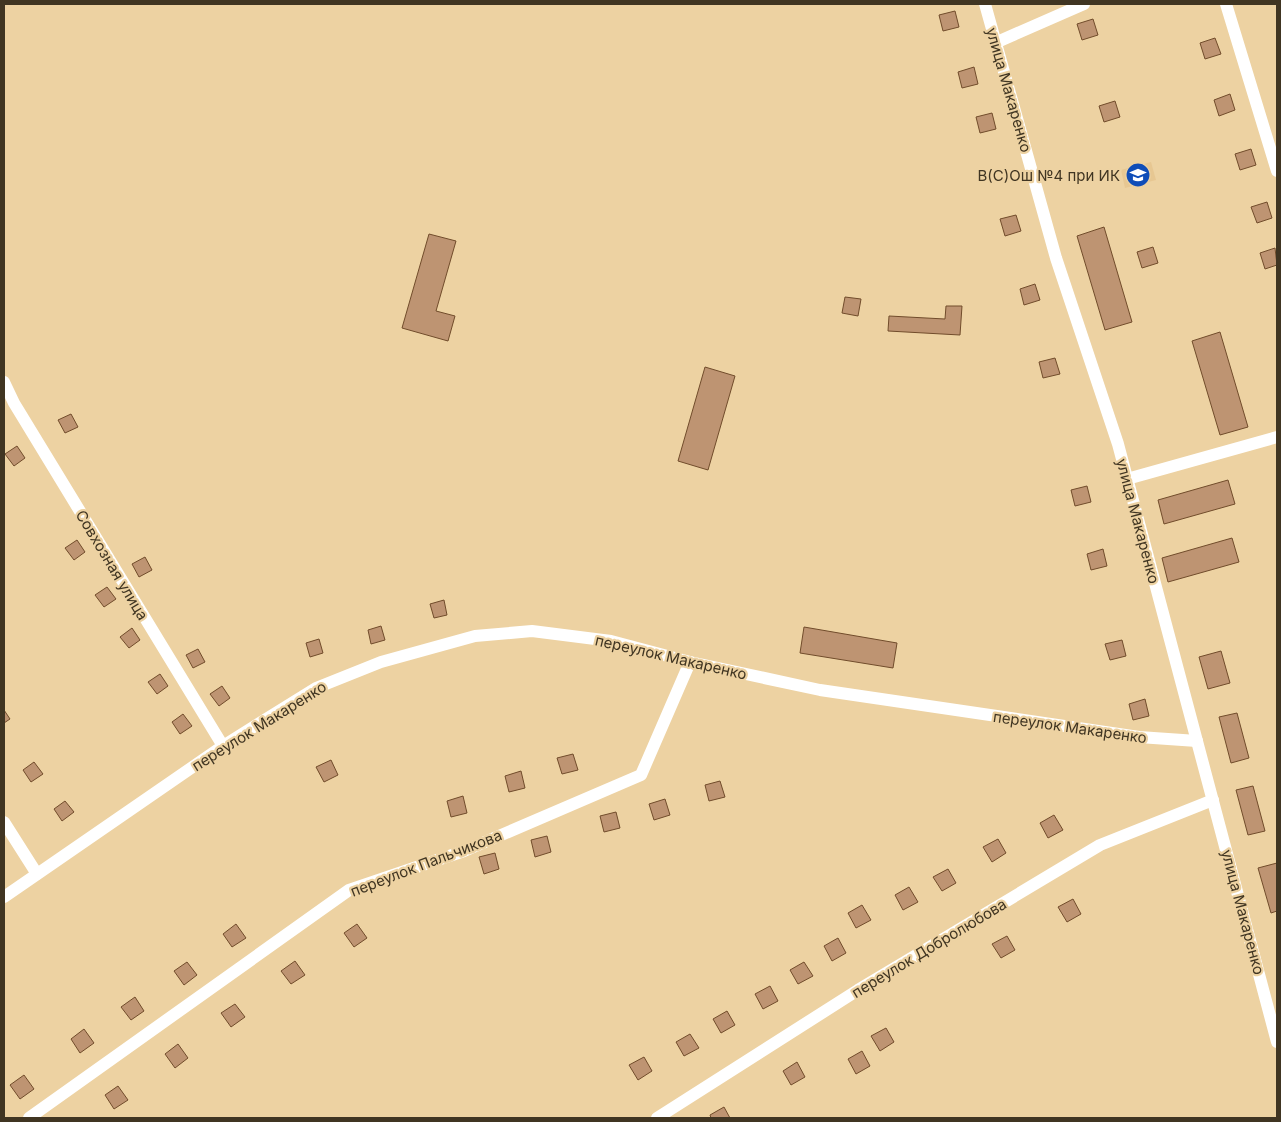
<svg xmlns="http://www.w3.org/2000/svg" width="1281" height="1122" font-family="Inter,sans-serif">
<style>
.built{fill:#e7c792}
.building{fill:#be9472;stroke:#714c2b}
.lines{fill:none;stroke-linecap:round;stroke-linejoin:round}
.minor{stroke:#fff;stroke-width:12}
.labels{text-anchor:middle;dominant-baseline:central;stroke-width:4.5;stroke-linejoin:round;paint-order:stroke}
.street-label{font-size:15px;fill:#403522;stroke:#edd2a2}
.poi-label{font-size:15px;fill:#403522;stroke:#edd2a2;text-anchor:end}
</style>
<rect width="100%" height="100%" fill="#edd2a2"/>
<path class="built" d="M1151 162 1156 180 1125 188 1121 170Z"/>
<g class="building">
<path d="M955 11 959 27 943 31 939 15Z"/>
<path d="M1093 19 1098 35 1082 40 1077 24Z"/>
<path d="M1215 38 1221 54 1205 59 1200 43Z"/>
<path d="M974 67 978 84 962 88 958 72Z"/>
<path d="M1230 94 1235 110 1219 116 1214 100Z"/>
<path d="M1115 101 1120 117 1104 122 1099 106Z"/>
<path d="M992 113 996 129 980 133 976 117Z"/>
<path d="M1251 149 1256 165 1240 170 1235 154Z"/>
<path d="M1267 202 1272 218 1257 223 1251 207Z"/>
<path d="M1016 215 1021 231 1005 236 1000 219Z"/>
<path d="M1104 227 1132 322 1105 330 1077 236Z"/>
<path d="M429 234 456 241 436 311 455 316 448 341 402 328Z"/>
<path d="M1153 247 1158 263 1142 268 1137 252Z"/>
<path d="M1275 248 1277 265 1265 269 1260 253Z"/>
<path d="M1035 284 1040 300 1024 305 1020 289Z"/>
<path d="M845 297 861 299 858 316 842 313Z"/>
<path d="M946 306H962L960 335 888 331 889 316 945 319Z"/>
<path d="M1220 332 1248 427 1220 435 1192 341Z"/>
<path d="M1055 358 1060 374 1043 378 1039 362Z"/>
<path d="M705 367 735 376 708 470 678 461Z"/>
<path d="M71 414 78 427 65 433 58 420Z"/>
<path d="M17 446 25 458 14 466 5 454Z"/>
<path d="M1228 480 1235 504 1164 524 1158 500Z"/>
<path d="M1087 486 1091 502 1075 506 1071 490Z"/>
<path d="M1232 538 1239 562 1168 582 1162 558Z"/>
<path d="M77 540 85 552 74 560 65 548Z"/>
<path d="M1103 549 1107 566 1091 570 1087 554Z"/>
<path d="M145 557 152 570 139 577 132 564Z"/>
<path d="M107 587 116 599 104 607 95 595Z"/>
<path d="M444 600 447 615 434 618 430 604Z"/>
<path d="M381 626 385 640 371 644 368 630Z"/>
<path d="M804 627 897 643 893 668 800 653Z"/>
<path d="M132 628 140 640 129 648 120 637Z"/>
<path d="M319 639 323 653 310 657 306 643Z"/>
<path d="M1122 640 1126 656 1110 660 1105 644Z"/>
<path d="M198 649 205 662 193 668 186 655Z"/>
<path d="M1221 651 1230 683 1208 689 1199 657Z"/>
<path d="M160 674 168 686 157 694 148 682Z"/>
<path d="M222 686 230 698 219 706 210 694Z"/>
<path d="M1145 699 1149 716 1133 720 1129 704Z"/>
<path d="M4 710 10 719 4 723Z"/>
<path d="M1237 713 1249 758 1231 763 1219 717Z"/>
<path d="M183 714 192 726 180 734 172 722Z"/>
<path d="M573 754 578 770 562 774 557 758Z"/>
<path d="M331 760 338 775 324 782 316 767Z"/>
<path d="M34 762 43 774 31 782 23 770Z"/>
<path d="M521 771 525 788 509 792 505 776Z"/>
<path d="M720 781 725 797 709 801 705 785Z"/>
<path d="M1253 786 1265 831 1248 835 1236 790Z"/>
<path d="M463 796 467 813 451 817 447 801Z"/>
<path d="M665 799 670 815 654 820 649 804Z"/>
<path d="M65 801 74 812 62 821 54 809Z"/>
<path d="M616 812 620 828 604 832 600 816Z"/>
<path d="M1054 815 1063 830 1048 838 1040 823Z"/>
<path d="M547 836 551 852 535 857 531 840Z"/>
<path d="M998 839 1006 853 992 862 983 847Z"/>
<path d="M495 853 499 869 484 874 479 857Z"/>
<path d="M1277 863V911L1271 913 1258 868Z"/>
<path d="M948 869 956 883 942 891 933 877Z"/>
<path d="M909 887 918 902 903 910 895 895Z"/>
<path d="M1073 899 1081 914 1067 922 1058 907Z"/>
<path d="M862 905 871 920 856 928 848 913Z"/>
<path d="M236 924 246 938 232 947 223 934Z"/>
<path d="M357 924 367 938 354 947 344 933Z"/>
<path d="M1007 936 1015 950 1001 958 992 944Z"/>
<path d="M838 938 846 953 832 961 824 946Z"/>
<path d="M295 961 305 975 291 984 281 971Z"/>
<path d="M187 962 197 975 184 985 174 971Z"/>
<path d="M804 962 813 976 798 984 790 970Z"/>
<path d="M770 986 778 1001 763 1009 755 994Z"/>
<path d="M135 997 144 1011 131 1020 121 1007Z"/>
<path d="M235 1004 245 1017 231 1027 221 1013Z"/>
<path d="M727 1011 735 1025 721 1033 713 1019Z"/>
<path d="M886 1028 894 1042 880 1051 871 1036Z"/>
<path d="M84 1029 94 1043 80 1053 71 1039Z"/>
<path d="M690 1034 699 1048 684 1056 676 1042Z"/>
<path d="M178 1044 188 1058 175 1068 165 1054Z"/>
<path d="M862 1051 870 1066 856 1074 848 1059Z"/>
<path d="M644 1057 652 1071 638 1080 629 1065Z"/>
<path d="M797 1062 805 1077 791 1085 783 1071Z"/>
<path d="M24 1075 34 1089 20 1099 10 1085Z"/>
<path d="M118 1086 128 1100 114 1109 105 1095Z"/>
<path d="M724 1107 730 1118H711L710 1115Z"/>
</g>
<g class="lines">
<g class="minor">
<path d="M985 4 1056 258 1118 444 1277 1042"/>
<path d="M1226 4 1277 171"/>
<path d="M995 43 1084 4"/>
<path d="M4 382 14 403 223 746"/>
<path d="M1127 479 1277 437"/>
<path d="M4 822 37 874"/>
<path d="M4 897 223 746 316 688 381 662 475 636 532 631 611 641 690 662 820 690 1139 737 1197 741"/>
<path d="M29 1118 349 890 464 851 641 775 690 662"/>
<path d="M657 1118 858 990 1100 845 1213 800"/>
</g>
</g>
<defs>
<symbol id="school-disc" viewBox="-11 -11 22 22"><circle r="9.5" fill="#0f4db8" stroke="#edd2a2"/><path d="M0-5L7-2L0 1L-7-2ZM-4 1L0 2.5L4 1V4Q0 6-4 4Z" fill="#fff"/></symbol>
</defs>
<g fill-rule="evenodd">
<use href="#school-disc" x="1124" y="161" width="28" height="28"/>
</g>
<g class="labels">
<g class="street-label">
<text transform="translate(1009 90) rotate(74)">улица Макаренко</text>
<text transform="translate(1138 521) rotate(75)">улица Макаренко</text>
<text transform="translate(112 565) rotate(59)">Совхозная улица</text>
<text transform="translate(671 657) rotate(13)">переулок Макаренко</text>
<text transform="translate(259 726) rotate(-32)">переулок Макаренко</text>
<text transform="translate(1070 727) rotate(8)">переулок Макаренко</text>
<text transform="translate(426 863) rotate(-21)">переулок Пальчикова</text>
<text transform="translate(1243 912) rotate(75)">улица Макаренко</text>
<text transform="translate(929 948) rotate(-31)">переулок Добролюбова</text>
</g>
<g class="poi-label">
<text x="1120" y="175">В(С)Ош №4 при ИК</text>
</g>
</g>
<rect width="1281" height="1122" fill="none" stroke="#403522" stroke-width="10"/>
</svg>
